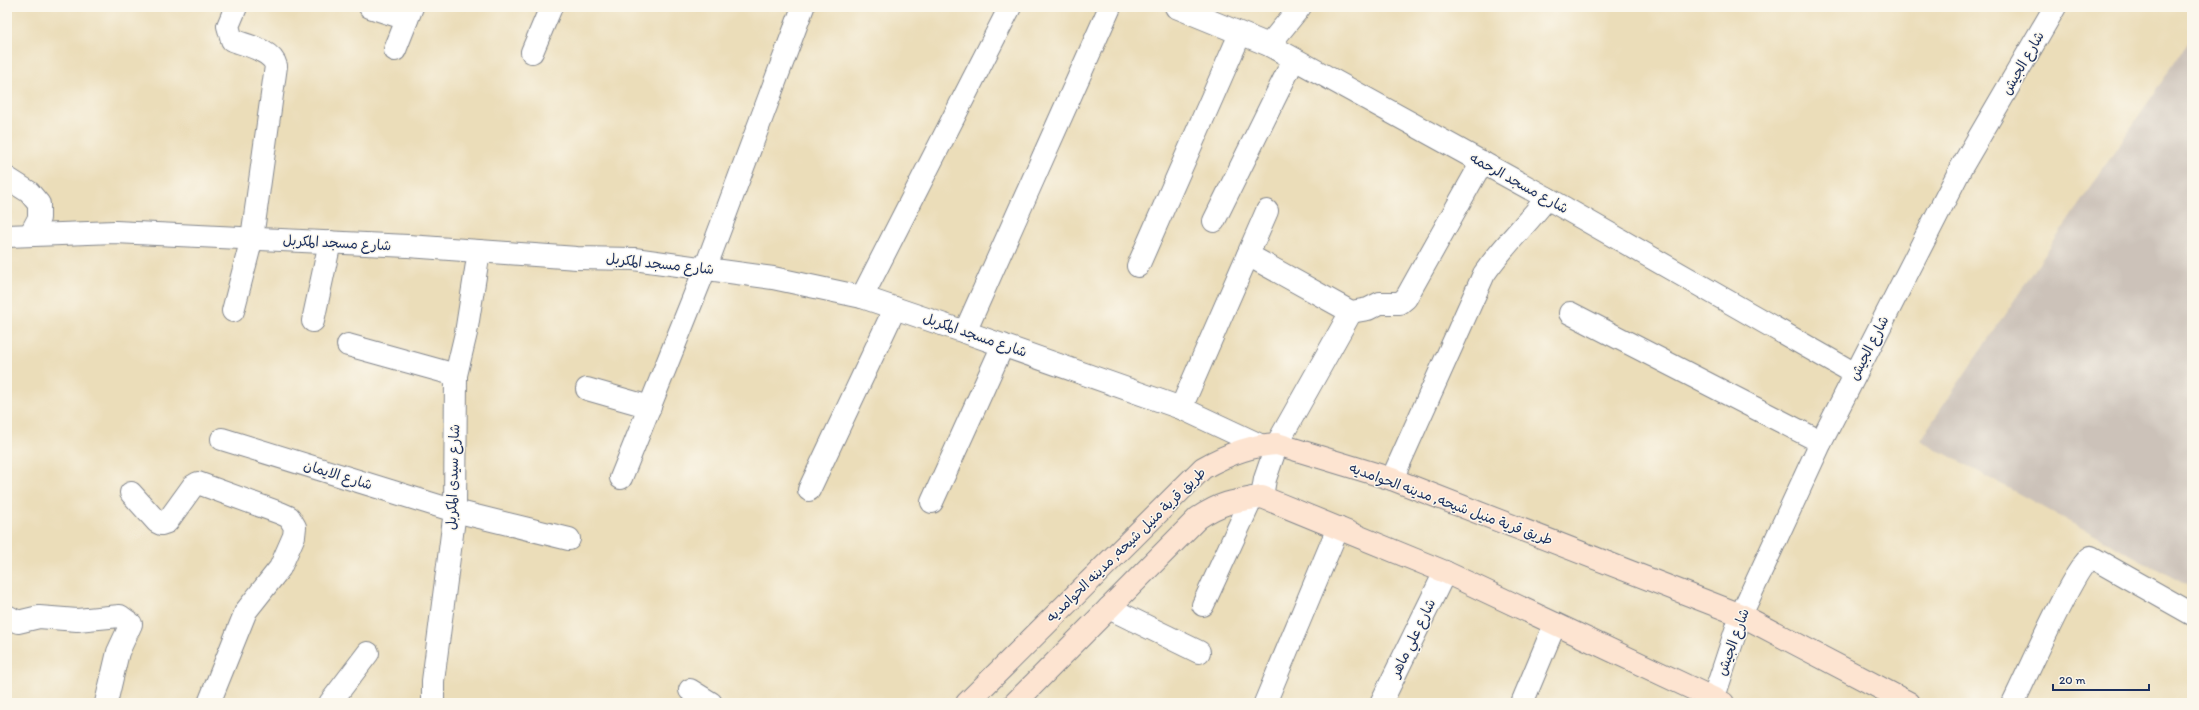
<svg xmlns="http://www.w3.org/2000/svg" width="2199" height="710" font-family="Itim,'Playpen Sans Arabic',sans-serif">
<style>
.industrial{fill:#ccc2b9}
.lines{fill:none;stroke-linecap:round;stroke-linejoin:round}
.street-casing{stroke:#83868c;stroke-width:24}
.secondary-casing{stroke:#83868c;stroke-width:24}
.street{stroke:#fff;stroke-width:22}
.secondary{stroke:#fde4d1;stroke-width:22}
.labels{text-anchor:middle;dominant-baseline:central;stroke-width:3;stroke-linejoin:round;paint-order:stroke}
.street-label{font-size:14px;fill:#1b2f5e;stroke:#fbf7ec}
</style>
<rect width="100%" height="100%" fill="#fbf7ec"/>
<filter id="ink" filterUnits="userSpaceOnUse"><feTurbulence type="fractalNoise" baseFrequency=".025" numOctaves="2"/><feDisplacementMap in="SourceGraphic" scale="8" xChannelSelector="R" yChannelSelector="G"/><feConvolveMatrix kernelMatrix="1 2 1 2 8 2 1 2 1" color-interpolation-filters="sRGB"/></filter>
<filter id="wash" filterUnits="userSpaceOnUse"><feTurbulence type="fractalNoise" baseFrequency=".012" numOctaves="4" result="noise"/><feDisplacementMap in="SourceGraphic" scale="16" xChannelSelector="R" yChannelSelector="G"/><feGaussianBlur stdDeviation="0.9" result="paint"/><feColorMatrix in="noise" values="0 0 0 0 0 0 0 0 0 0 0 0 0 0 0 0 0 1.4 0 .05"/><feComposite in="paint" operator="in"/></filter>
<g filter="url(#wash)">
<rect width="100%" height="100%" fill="#ebddb9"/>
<path class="industrial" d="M2192 37V588L1920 440Z"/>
</g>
<g filter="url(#ink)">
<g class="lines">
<defs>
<g id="street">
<path d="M370 7 407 19"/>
<path d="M1176 7 1269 45 1547 198 1855 374"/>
<path d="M1269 45 1300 7"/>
<path d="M395 50 412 7"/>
<path d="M532 52 551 7"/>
<path d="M7 178 29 192 39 204V218L30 235"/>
<path d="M1214 221 1294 59"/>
<path d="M7 236 115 232 408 246 577 258 634 259 773 278 862 297 965 332 1181 408 1260 445"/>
<path d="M1248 255 1351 312 1368 309 1380 303H1400L1406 298 1482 162"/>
<path d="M1138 266 1240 34"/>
<path d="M862 297 1010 7"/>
<path d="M233 311 252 238 276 66C272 50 246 45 232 40L228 26 236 7"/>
<path d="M1570 313 1821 442"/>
<path d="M313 321 330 242"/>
<path d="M965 332 1110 7"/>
<path d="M348 345 456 375"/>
<path d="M587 389 650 407"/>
<path d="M1181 408 1267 211"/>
<path d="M222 439 455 511 569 539"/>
<path d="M621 478 705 269 803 7"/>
<path d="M1392 479 1484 274C1503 246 1527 224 1547 198"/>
<path d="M809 490 895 308"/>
<path d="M131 493 157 522 161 524 167 522 193 486 198 483 280 513 289 517 295 527 294 536 280 568 246 611 209 703"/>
<path d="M1262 497 1265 479 1277 444 1351 312"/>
<path d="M932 502 1003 345"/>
<path d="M1203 605 1252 498"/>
<path d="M1109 608 1199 652"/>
<path d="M7 616 18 622 39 617 77 620 120 616 131 624 118 652 106 703"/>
<path d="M690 690 711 703"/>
<path d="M330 703 368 653"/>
<path d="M433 703V681L455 511 456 375 466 333 479 251"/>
<path d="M1265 703 1338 528"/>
<path d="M1381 703 1445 572"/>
<path d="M1522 703 1555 624"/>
<path d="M1712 703 1741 615 1821 442 1961 168 2055 7"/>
<path d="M2013 703C2026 678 2073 568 2091 557L2192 614"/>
</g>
<g id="secondary">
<path d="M967 703 1203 468C1226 455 1250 445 1277 444L1392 479 1741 615 1909 703"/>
<path d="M1015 703 1198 518C1222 502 1234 501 1262 497L1445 572 1723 703"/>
</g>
</defs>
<use href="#street" class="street-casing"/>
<use href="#secondary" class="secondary-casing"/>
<use href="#street" class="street"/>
<use href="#secondary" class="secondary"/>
</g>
</g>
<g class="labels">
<g class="street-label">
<text transform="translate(2023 63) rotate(-60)">شارع الجيش</text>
<text transform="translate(1519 183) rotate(29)">شارع مسجد الرحمه</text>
<text transform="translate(337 243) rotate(3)">شارع مسجد المكربل</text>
<text transform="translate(660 264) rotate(6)">شارع مسجد المكربل</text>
<text transform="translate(975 335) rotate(19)">شارع مسجد المكربل</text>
<text transform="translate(1869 348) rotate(-63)">شارع الجيش</text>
<text transform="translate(338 475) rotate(17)">شارع الايمان</text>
<text transform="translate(453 477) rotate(-88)">شارع سيدى المكربل</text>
<text transform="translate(1451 504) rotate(20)">طريق قرية منيل شيحه, مدينه الحوامديه</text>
<text transform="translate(1126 545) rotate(-44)">طريق قرية منيل شيحه, مدينه الحوامديه</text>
<text transform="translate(1413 638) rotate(-64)">شارع علي ماهر</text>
<text transform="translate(1733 642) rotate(-70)">شارع الجيش</text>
</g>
</g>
<rect width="2199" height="710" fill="none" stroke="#fbf7ec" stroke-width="24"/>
<path d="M2053 684v6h96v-6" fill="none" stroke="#1b2f5e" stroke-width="2"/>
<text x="2059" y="684" font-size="12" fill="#1b2f5e" stroke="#fbf7ec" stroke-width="3" paint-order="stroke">20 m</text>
</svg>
